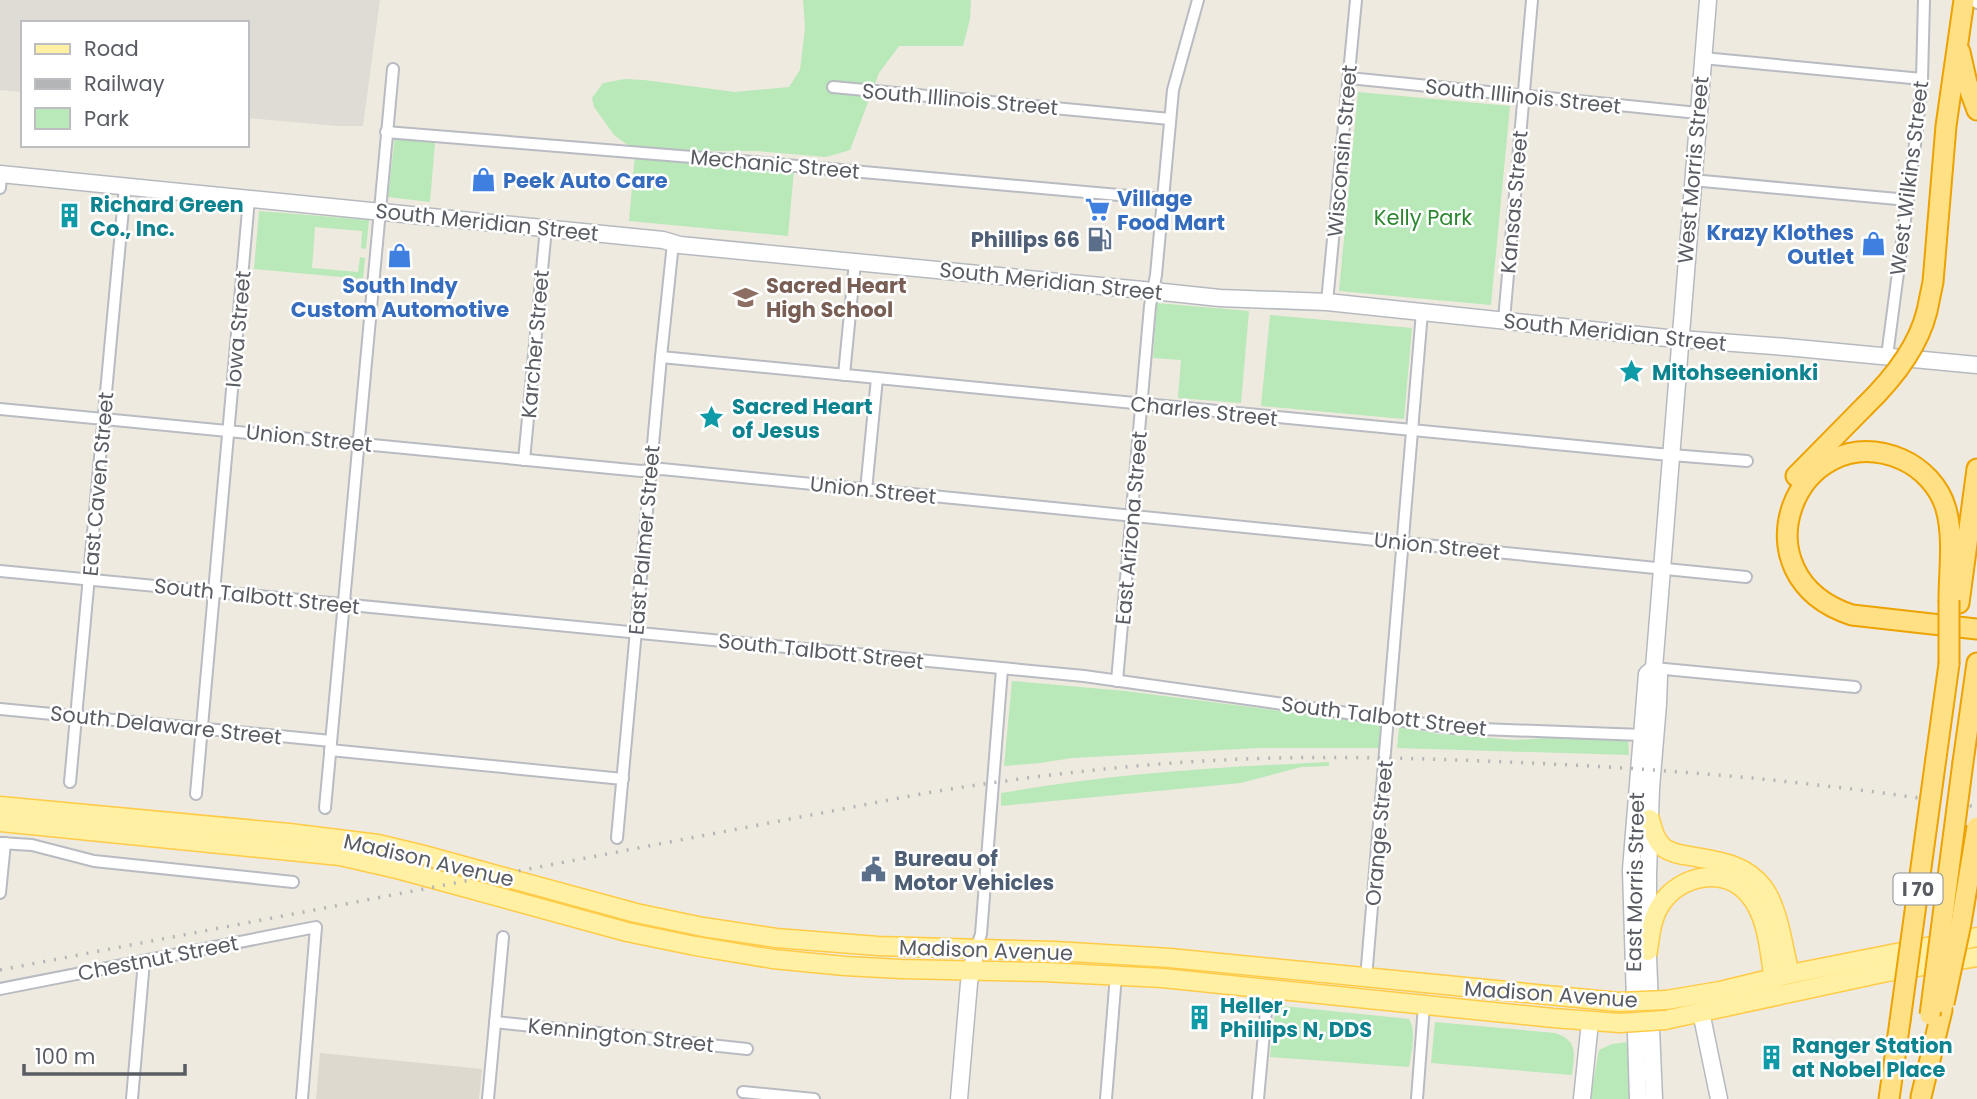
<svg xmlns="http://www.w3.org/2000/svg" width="1977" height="1099" font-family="Poppins,sans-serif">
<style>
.industrial{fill:#dedcd4}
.education{fill:#ddd9ce}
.green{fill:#b9e8b9}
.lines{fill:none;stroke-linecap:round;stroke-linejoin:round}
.street-casing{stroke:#b8bbc1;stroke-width:14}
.secondary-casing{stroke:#b6bac0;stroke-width:19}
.primary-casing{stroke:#ffcb47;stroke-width:21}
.highway-casing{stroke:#eda200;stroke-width:23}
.street{stroke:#fff;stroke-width:10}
.secondary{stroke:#fff;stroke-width:16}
.primary{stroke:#fff0a3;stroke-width:18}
.highway{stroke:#ffe085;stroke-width:19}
.rail{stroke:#b4b5b6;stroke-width:3.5;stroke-dasharray:2 9;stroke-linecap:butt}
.primary-bridge-casing{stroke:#ffcb47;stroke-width:21;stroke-linecap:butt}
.highway-bridge-casing{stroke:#eda200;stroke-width:23;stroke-linecap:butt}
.primary-bridge{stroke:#fff0a3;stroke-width:18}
.highway-bridge{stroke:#ffe085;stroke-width:19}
.labels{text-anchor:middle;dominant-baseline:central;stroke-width:5;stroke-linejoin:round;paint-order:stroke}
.shield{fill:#fff;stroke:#8b8e92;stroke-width:2}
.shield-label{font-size:19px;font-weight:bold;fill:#595d63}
.street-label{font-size:21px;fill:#595d63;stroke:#fff}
.shop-label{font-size:21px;font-weight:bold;fill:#366cbe;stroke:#fff;text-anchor:start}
.culture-label{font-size:21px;font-weight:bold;fill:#0d838f;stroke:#fff;text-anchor:start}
.park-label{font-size:21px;fill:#2c8730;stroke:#fff}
.service-label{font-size:21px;font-weight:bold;fill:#4e5e75;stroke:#fff;text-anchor:end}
.education-label{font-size:21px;font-weight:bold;fill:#785e54;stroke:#fff;text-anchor:start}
</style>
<rect width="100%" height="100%" fill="#eeeadf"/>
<path class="industrial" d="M0 0H380L363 126H337L247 118V23H23V92L0 90Z"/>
<path class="education" d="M320 1053 482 1069 479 1099H316Z"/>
<g class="green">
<path d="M803 0H971L970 19 963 46H899L879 73 850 150 826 157 757 151H678L629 146 614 135 594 107 592 98 603 83 625 79 644 80 735 92 789 87 800 70 805 28Z"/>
<path d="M1358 92 1510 106 1491 305 1339 291Z"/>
<path d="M395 135 435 142 430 202 388 197Z"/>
<path d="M635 155 794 170 788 236 629 221Z"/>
<path d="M259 211 369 220 366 249 361 248 362 231 315 227 312 268 358 272 360 257 365 258 363 279 254 269Z"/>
<path d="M1157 303 1249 311 1241 403 1178 398 1181 360 1153 358Z"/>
<path d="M1270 315 1412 328 1404 419 1261 406Z"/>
<path d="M1012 681 1125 691 1383 724 1382 748H1259L1072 758 1040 763 1004 766Z"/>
<path d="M1399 727 1439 734 1516 740 1560 737 1628 740 1629 755 1397 748Z"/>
<path d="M1329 762V766L1301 767 1241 783 1001 806V793C1110 774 1219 767 1329 762Z"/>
<path d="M1283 1006 1409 1019C1417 1031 1411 1053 1409 1067L1270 1057 1275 1011 1277 1007Z"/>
<path d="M1435 1022 1555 1033C1579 1041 1574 1054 1572 1075L1431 1063Z"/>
<path d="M1628 1042 1630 1099H1590L1599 1050 1612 1044Z"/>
</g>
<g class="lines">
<defs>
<g id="street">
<path d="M1974 0 1977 3"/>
<path d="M1703 58 1922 79"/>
<path d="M1349 78 1698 113"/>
<path d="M833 87 1170 119"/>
<path d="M386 132 741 161 1163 199"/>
<path d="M1692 180 1908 200"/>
<path d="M0 188 1 174"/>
<path d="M1327 302 1356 0"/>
<path d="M1504 320 1532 0"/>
<path d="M1887 356 1917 129 1922 79 1924 0"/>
<path d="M661 357 1659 454 1747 461"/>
<path d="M844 375 855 262"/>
<path d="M0 409 641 471 662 469 1746 577"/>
<path d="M524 460 546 228"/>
<path d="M866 490 877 378"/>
<path d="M0 571 1084 676 1454 728 1642 735"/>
<path d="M1654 668 1855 687"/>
<path d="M1117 681 1150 306 1156 275 1173 90 1198 0"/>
<path d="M0 709 331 741"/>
<path d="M330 750 623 779"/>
<path d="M70 782 125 187"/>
<path d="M196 794 249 199"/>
<path d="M325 808 393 69"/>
<path d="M617 838 661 357 673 243"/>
<path d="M0 843 32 845 94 861 293 882"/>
<path d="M0 893 5 843"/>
<path d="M976 949 981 934 1002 669"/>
<path d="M1366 978 1422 312"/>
<path d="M0 989 316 927 302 1099"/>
<path d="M495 1022 747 1049"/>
<path d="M743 1092 814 1099"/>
<path d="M132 1099 144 961"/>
<path d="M488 1099 503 937"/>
<path d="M1106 1099 1116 975"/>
<path d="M1258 1099 1268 989"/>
<path d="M1417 1099 1424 1005"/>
</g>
<g id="secondary">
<path d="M0 174 663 240 680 245 1153 291 1220 298 1327 302 1667 338 1786 347 1977 365"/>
<path d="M1654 668 1659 676 1658 704 1651 788 1648 874V957L1654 1099"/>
<path d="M1701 1012 1719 1099"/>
<path d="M959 1099 969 983 976 949"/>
<path d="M1582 1099 1590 1022"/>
<path d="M1638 1099 1631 870 1647 674 1654 668 1708 0"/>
</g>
<g id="primary">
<path d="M0 806 289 833 378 844 420 854 636 913 703 927 776 938 878 946 1055 951 1170 958 1619 1002"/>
<path d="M1650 819C1653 830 1655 840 1664 848 1672 853 1681 855 1690 856 1717 861 1744 863 1763 887 1779 908 1783 948 1790 974"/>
<path d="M0 822 340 856 401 870 627 932 695 946 773 959 845 966 901 969 1044 972 1162 978 1553 1018 1620 1023"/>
<path d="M1648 951C1650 935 1652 917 1661 904 1681 874 1726 866 1750 896 1768 918 1769 952 1774 979"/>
<path d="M1666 1000 1720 991 1790 974 1977 937"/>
<path d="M1665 1020 1887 972 1977 957"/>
</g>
<g id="highway">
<path d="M1960 52 1967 83 1977 110"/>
<path d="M1927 311 1933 282 1946 126 1964 0"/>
<path d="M1796 476 1864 407"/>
<path d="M1949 600C1949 571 1954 538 1946 509 1940 487 1922 468 1901 459 1797 416 1732 576 1852 615L1977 629"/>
<path d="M1959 603 1977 469"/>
<path d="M1936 758 1949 664"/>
<path d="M1963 762 1977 663"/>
<path d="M1921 1097 1942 1010"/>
<path d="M1889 1099 1900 1021"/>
</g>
</defs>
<use href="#street" class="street-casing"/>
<use href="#secondary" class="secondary-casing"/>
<use href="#primary" class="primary-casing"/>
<use href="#highway" class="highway-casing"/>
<use href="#street" class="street"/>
<use href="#secondary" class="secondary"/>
<use href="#primary" class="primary"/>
<use href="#highway" class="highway"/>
<path class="rail" d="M0 970 926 793C1041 774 1158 761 1274 758 1373 756 1472 760 1571 765 1707 772 1843 785 1977 807"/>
<defs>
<g id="primary-bridge">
<path d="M1619 1002 1666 1000"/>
<path d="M1620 1023 1665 1020"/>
</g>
<g id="highway-bridge">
<path d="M1864 407C1891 381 1918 348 1927 311"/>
<path d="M1949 600V664"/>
<path d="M1944 1003 1961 923 1977 827"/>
<path d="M1930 1015 1963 762"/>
<path d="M1900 1021 1936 758"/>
</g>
</defs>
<use href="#primary-bridge" class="primary-bridge-casing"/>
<use href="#highway-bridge" class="highway-bridge-casing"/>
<use href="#primary-bridge" class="primary-bridge"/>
<use href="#highway-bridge" class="highway-bridge"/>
</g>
<defs>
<symbol id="shop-bare" viewBox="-9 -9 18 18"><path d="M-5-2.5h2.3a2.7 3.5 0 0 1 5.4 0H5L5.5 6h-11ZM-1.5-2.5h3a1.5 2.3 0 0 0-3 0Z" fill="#3f7fe0" stroke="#fff" stroke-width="2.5" paint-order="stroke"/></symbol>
<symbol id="supermarket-bare" viewBox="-9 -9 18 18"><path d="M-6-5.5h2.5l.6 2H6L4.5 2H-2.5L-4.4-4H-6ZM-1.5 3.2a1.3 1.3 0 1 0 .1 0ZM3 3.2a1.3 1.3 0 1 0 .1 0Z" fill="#3f7fe0" stroke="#fff" stroke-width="2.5" paint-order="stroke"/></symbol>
<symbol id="building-bare" viewBox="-9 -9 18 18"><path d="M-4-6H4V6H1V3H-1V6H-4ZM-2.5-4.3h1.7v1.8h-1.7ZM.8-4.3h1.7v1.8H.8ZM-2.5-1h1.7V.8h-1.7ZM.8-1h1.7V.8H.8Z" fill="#0f9aa8" stroke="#fff" stroke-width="2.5" paint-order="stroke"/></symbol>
<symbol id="fuel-bare" viewBox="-9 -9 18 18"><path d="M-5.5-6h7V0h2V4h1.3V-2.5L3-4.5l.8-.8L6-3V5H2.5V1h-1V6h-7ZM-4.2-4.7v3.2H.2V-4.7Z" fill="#5c6f8a" stroke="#fff" stroke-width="2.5" paint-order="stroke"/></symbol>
<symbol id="school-bare" viewBox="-9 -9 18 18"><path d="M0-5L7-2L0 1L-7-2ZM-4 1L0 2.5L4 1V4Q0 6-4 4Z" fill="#8d6e63" stroke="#fff" stroke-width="2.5" paint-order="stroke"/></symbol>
<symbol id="sight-bare" viewBox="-9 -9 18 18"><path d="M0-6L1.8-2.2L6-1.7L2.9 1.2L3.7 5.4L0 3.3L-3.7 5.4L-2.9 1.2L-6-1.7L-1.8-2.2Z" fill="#0f9aa8" stroke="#fff" stroke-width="2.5" paint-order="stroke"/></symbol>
<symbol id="civic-bare" viewBox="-9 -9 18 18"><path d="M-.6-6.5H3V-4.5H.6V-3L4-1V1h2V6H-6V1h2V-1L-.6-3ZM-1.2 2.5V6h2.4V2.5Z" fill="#5c6f8a" stroke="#fff" stroke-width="2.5" paint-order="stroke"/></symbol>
</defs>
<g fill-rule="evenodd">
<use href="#shop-bare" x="466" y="162" width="35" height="35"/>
<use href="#supermarket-bare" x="1080" y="192" width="35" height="35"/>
<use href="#building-bare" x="52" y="198" width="35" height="35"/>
<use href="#fuel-bare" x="1082" y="222" width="35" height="35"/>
<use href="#shop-bare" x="1856" y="226" width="35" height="35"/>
<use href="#shop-bare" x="382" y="238" width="35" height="35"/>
<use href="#school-bare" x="728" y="280" width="35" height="35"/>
<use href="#sight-bare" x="1614" y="354" width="35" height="35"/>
<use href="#sight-bare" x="694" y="400" width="35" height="35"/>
<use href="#civic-bare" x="856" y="852" width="35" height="35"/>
<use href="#building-bare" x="1182" y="1000" width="35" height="35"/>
<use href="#building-bare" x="1754" y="1040" width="35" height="35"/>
</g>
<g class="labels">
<rect class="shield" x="1893.5" y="873.5" width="49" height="31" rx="5"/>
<g class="shield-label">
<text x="1918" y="889">I 70</text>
</g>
<g class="street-label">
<text transform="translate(1523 96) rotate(6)">South Illinois Street</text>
<text transform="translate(960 99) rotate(5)">South Illinois Street</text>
<text transform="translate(1342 151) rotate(-85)">Wisconsin Street</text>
<text transform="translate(775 164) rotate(5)">Mechanic Street</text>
<text transform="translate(1693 170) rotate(-85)">West Morris Street</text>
<text transform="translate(1909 178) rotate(-83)">West Wilkins Street</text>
<text transform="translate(1514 202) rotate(-85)">Kansas Street</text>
<text transform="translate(487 222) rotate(6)">South Meridian Street</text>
<text transform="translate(1051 281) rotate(6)">South Meridian Street</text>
<text transform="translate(238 329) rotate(-85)">Iowa Street</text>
<text transform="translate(1615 332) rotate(6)">South Meridian Street</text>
<text transform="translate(535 344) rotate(-85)">Karcher Street</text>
<text transform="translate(1204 411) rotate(6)">Charles Street</text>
<text transform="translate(309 438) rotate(6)">Union Street</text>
<text transform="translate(98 484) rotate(-85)">East Caven Street</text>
<text transform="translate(873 490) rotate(6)">Union Street</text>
<text transform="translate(1131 528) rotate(-85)">East Arizona Street</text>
<text transform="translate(644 540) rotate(-85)">East Palmer Street</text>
<text transform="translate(1437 546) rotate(6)">Union Street</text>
<text transform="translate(257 596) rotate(6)">South Talbott Street</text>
<text transform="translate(821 651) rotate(6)">South Talbott Street</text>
<text transform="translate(1384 716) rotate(7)">South Talbott Street</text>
<text transform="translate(166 725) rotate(6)">South Delaware Street</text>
<text transform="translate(1379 833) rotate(-85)">Orange Street</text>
<text transform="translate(429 860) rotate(13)">Madison Avenue</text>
<text transform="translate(1635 882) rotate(-89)">East Morris Street</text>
<text transform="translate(986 950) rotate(2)">Madison Avenue</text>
<text transform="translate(158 958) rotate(-11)">Chestnut Street</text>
<text transform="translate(1551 994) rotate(4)">Madison Avenue</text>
<text transform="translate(621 1035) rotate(6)">Kennington Street</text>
</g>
<g class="shop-label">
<text x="503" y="180">Peek Auto Care</text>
<text x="1117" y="198">Village<tspan x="1117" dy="24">Food Mart</tspan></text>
<text x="1854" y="232" text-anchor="end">Krazy Klothes<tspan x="1854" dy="24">Outlet</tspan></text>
<text x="400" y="285" text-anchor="middle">South Indy<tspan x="400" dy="24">Custom Automotive</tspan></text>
</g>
<g class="culture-label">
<text x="90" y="204">Richard Green<tspan x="90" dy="24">Co., Inc.</tspan></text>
<text x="1652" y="372">Mitohseenionki</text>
<text x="732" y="406">Sacred Heart<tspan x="732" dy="24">of Jesus</tspan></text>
<text x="1220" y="1005">Heller,<tspan x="1220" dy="24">Phillips N, DDS</tspan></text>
<text x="1792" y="1045">Ranger Station<tspan x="1792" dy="24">at Nobel Place</tspan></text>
</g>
<g class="park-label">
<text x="1423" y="217">Kelly Park</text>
</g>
<g class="service-label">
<text x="1080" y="239">Phillips 66</text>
<text x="894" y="858" text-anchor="start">Bureau of<tspan x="894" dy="24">Motor Vehicles</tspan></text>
</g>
<g class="education-label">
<text x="766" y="285">Sacred Heart<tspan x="766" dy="24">High School</tspan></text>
</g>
</g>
<rect x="21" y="21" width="228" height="126" fill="#ffffff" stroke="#bdbec1" stroke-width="2"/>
<rect x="35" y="44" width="35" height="10" fill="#fff0a3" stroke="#bdbec1" stroke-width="2"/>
<text x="84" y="56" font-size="21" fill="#595d63">Road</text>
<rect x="35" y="79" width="35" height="10" fill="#b4b5b6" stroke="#bdbec1" stroke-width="2"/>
<text x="84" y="91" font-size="21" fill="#595d63">Railway</text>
<rect x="35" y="108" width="35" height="21" fill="#b9e8b9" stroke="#bdbec1" stroke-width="2"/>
<text x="84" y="126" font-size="21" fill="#595d63">Park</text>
<path d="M24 1064v10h161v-10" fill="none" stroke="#595d63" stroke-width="3.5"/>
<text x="35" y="1064" font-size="21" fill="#595d63" stroke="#ffffff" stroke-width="5" paint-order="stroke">100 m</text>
</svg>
